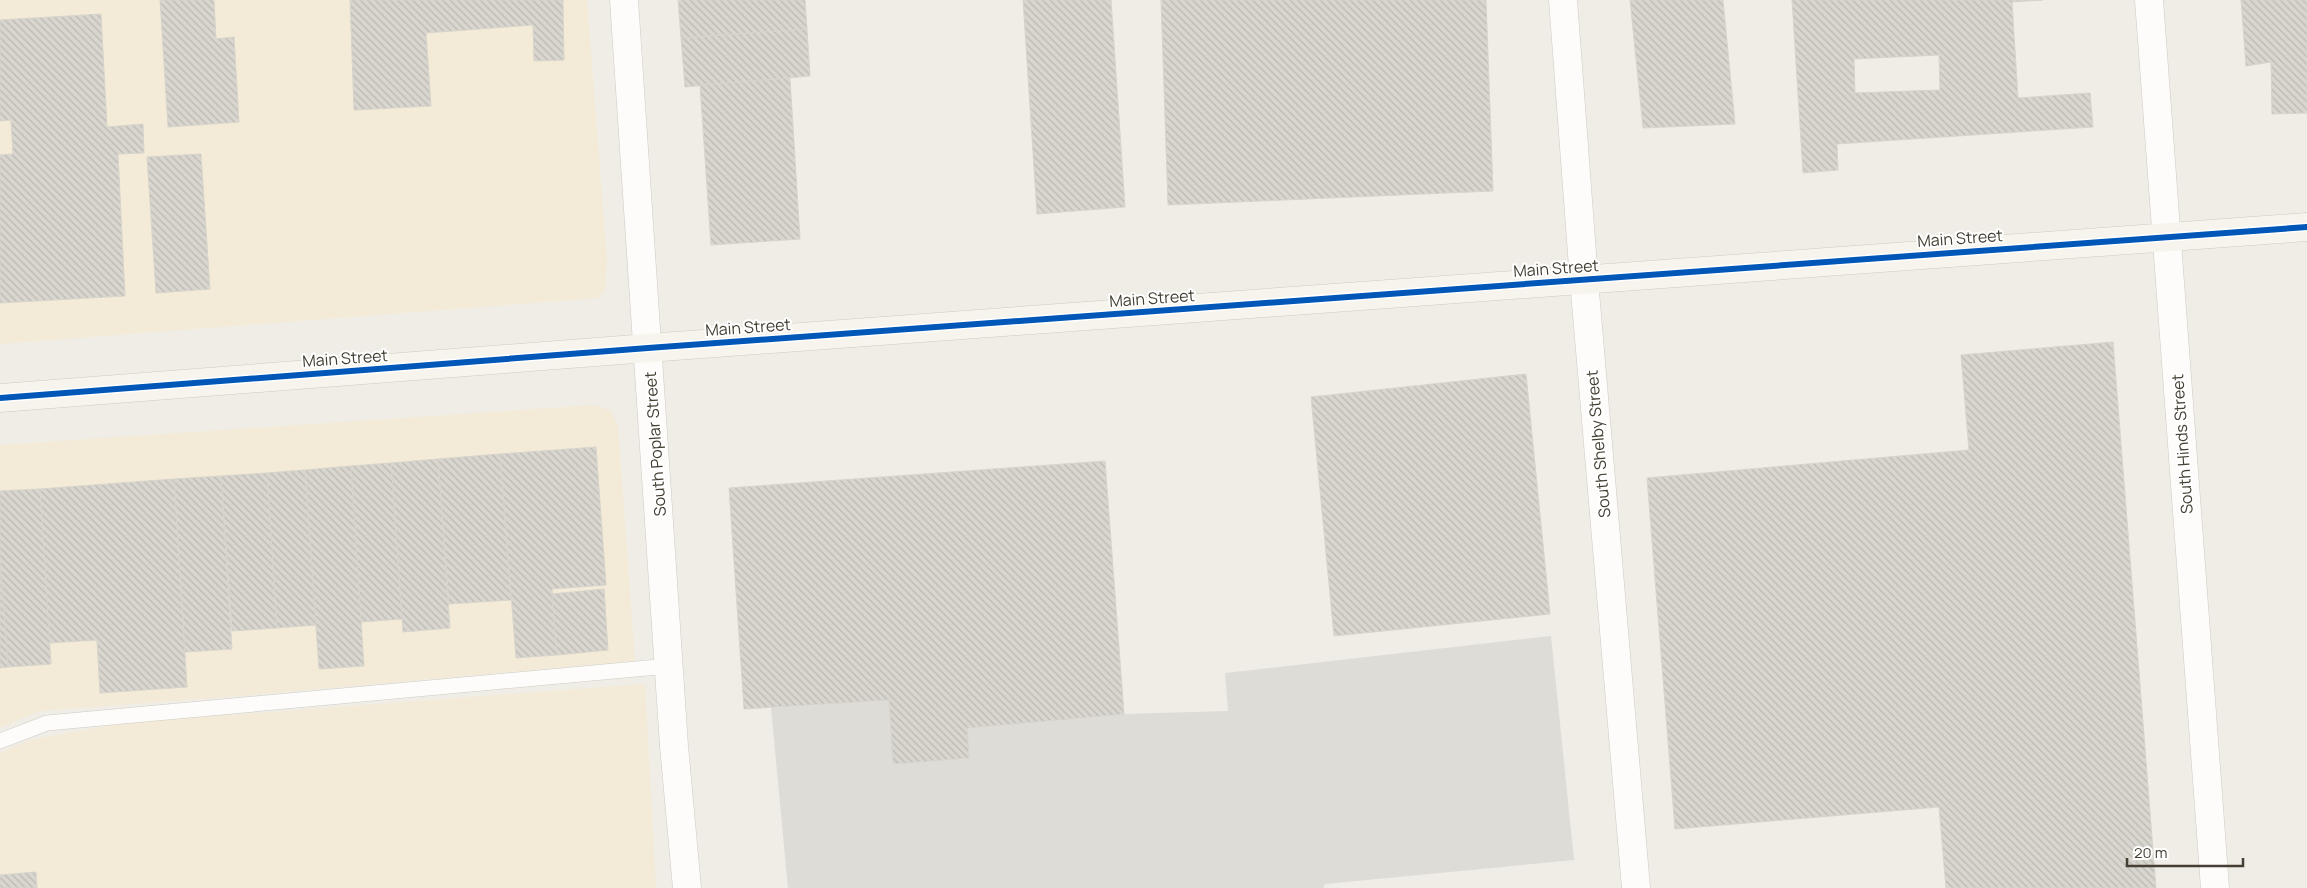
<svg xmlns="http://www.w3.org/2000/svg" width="2307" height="888" font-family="Manrope,sans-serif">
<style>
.commercial{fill:#f3ebd7}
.parking{fill:#dedcd6}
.building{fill:url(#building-back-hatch);stroke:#d7d4cc;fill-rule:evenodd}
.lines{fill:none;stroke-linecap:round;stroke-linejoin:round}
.lane-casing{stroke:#cdcbc3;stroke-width:16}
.street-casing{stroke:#cdcbc3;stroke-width:29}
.secondary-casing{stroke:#ceccbc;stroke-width:29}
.lane{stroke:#fdfcfb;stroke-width:15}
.street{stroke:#fdfcfb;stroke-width:28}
.secondary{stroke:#f6f4ec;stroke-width:28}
.cycleway-casing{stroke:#fff;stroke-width:9}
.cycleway{stroke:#0057b8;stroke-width:6}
.labels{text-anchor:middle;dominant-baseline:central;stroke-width:4;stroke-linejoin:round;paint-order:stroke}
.street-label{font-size:16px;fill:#443f32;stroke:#fff}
</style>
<defs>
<pattern id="building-back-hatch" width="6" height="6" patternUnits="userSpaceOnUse" patternTransform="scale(1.25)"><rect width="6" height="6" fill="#d8d6ce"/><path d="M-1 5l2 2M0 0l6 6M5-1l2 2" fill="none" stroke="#bbb9b1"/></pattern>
</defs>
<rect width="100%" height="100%" fill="#efede6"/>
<g class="commercial">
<path d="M0 0H587L607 260 605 289 598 298 0 344Z"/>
<path d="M595 405 611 411 618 426 635 661 239 696 39 711 0 728V445Z"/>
<path d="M645 684 656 888H0V753L30 740 122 723Z"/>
</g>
<path class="parking" d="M1551 636 1574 860 1325 884 1323 888H788L771 708 889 700 893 764 969 758 967 728 1124 714 1228 711 1225 673Z"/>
<g class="building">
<path d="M160 0H214L216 39 234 37 239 122 168 127Z"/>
<path d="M350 0H563L564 60 534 61 533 25 426 33 431 106 354 110Z"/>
<path d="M678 0H805L807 29 681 38Z"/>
<path d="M1023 0H1111L1125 207 1037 214Z"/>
<path d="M1161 0H1486L1493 191 1168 205Z"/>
<path d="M1630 0H1723L1735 124 1643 128Z"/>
<path d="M1792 0H2043L2012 2 2018 98 2090 93 2093 127 1837 144 1838 170 1803 173ZM1939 55 1940 90 1855 93 1854 59Z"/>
<path d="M2241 0H2307V113L2272 114 2271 62 2246 66Z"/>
<path d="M101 14 107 127 143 124 144 153 118 154 125 296 0 303V155L13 154 11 120 0 121V20Z"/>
<path d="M807 29 810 76 685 87 681 38Z"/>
<path d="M790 78 800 239 711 245 700 85Z"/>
<path d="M201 154 210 289 156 293 147 157Z"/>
<path d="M2113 342 2156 888H1946L1939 807 1675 829 1647 478 1969 450 1961 355Z"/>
<path d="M1526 374 1550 614 1334 636 1311 397Z"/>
<path d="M596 447 606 585 552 589 557 655 516 658 500 454Z"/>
<path d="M500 454 511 600 449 604 438 459Z"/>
<path d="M438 459 450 628 403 632 391 463Z"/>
<path d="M1105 461 1124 714 967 728 969 758 893 764 889 700 744 709 729 488Z"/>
<path d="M391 463 402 619 361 622 351 466Z"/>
<path d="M351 466 364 666 319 669 305 470Z"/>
<path d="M305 470 316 625 277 628 267 473Z"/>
<path d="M267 473 277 628 232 631 221 476Z"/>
<path d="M221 476 232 649 185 652 174 479Z"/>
<path d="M174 479 187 687 100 693 97 640 49 643 40 489Z"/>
<path d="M40 489 51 664 8 667 0 557V491Z"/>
<path d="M0 557 8 667 0 668Z"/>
<path d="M604 589 608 650 557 655 552 594Z"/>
<path d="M36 872 37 888H0V875Z"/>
</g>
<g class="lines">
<defs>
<path id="lane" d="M0 741 47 723 669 666"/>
<g id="street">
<path d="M624 0 674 746 687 888"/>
<path d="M1563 0 1584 280 1636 888"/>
<path d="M2149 0 2215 888"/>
</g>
<path id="secondary" d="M0 398 648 348 2307 227"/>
</defs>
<use href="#lane" class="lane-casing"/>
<use href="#street" class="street-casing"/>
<use href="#secondary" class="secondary-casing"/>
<use href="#lane" class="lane"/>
<use href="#street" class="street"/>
<use href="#secondary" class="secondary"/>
<defs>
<path id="cycleway" d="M0 398 648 348 2307 227"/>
</defs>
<use href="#cycleway" class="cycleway-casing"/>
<use href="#cycleway" class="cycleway"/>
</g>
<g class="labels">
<g class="street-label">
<text transform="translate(1960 238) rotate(-4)">Main Street</text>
<text transform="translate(1556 268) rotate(-4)">Main Street</text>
<text transform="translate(1152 298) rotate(-4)">Main Street</text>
<text transform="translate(748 327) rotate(-4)">Main Street</text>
<text transform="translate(345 358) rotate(-4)">Main Street</text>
<text transform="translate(655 444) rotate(-94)">South Poplar Street</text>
<text transform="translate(1598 444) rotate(-95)">South Shelby Street</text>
<text transform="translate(2182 444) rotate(-94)">South Hinds Street</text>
</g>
</g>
<path d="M2127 858v8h116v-8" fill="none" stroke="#443f32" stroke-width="2.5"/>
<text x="2134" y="858" font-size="15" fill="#443f32" stroke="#ffffff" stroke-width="4" paint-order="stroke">20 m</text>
</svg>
